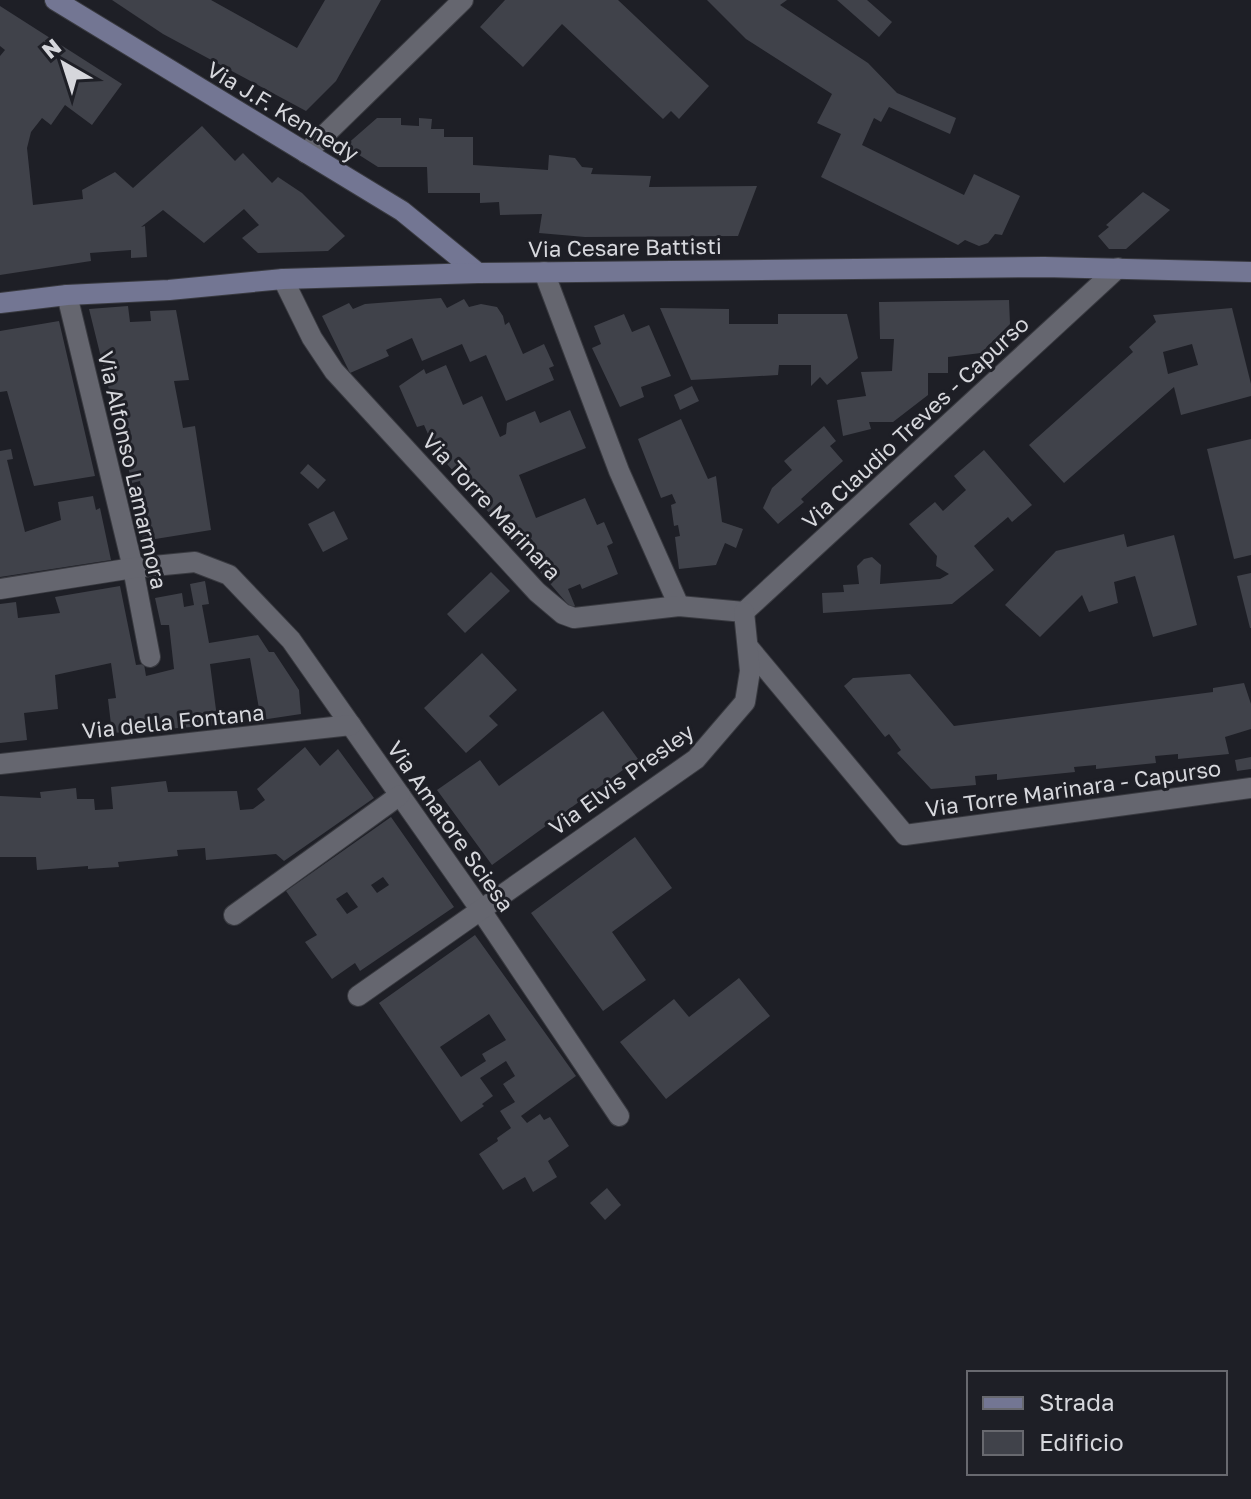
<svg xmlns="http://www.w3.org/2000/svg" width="1251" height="1499" font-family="'Golos Text',sans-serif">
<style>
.building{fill:#40424a;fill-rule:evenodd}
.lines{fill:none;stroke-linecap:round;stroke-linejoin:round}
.street-casing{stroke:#393a40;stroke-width:22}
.secondary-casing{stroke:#393a40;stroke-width:22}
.street{stroke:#65666f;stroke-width:20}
.secondary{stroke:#737693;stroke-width:20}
.labels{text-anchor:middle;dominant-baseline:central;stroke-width:6;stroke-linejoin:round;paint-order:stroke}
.street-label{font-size:22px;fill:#d6d7dc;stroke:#1e1f26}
</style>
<rect width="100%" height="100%" fill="#1e1f26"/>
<g class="building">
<path d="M112 0H211L297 48 325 0H381L336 81 306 111 163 34Z"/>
<path d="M505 0H618L709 86 679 119 671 111 663 119 562 24 523 67 480 27Z"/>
<path d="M707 0H787L780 5 868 63 897 93 956 118 950 134 889 107 881 122 874 118 862 145 964 195 974 174 1020 196 1002 235 995 234 988 243 979 246 965 240 958 245 821 177 841 134 817 123 832 94 746 39Z"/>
<path d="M837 0H867L892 22 879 37Z"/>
<path d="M0 6 122 84 92 125 65 105 51 125 42 118 31 132 27 148 33 205 83 199 82 190 115 172 133 188 202 126 235 161 243 153 272 183 278 177 302 193 345 236 328 251 258 253 242 238 259 225 244 209 204 243 163 210 141 227 145 226 147 257 131 258V250L90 253 91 261 0 275V56L5 50 0 46Z"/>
<path d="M377 118H401V125L419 126V118L432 119 431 129H444V137H473V165L548 170 549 155 575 158 582 167 593 168 591 174 651 176 649 187 757 186 738 236 585 237 539 233 542 214 500 215 499 202 480 203V193H428L427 167H378L345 146Z"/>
<path d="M1143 192 1170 210 1126 249H1109L1098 236 1109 227 1106 225Z"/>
<path d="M441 298 447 308 464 299 469 307 481 304 497 307 503 316 505 325 509 322 523 354 544 344 554 366 549 368 554 380 506 401 486 355 470 362 462 344 422 361 412 338 386 350 389 356 350 373 322 316 349 303 353 309 365 304Z"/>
<path d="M1009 300 1010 324 981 353 948 357V373H928V395L893 422H869L871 429 843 436 837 400 866 396 861 372 892 371 894 339H880L879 302Z"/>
<path d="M128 306 130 322 151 321 150 311 176 310 189 380 174 381 183 428 195 426 211 530 143 541 140 516 146 515 140 481 132 483 89 309Z"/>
<path d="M660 308 729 309V324H778V314H847L858 358 827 385 820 377 811 386V365H779L778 375 691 380Z"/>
<path d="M1232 308 1251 384V396L1181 415 1174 387 1064 483 1029 445 1133 352 1129 347 1156 322 1153 315ZM1192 344 1198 365 1168 374 1163 352Z"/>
<path d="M624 314 632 332 649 325 671 376 641 387 644 397 620 407 592 348 601 344 594 326Z"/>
<path d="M59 321 95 476 34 486 7 391 0 392V331Z"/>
<path d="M446 365 463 405 482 396 500 437 506 434 507 423 535 411 540 423 570 410 586 448 519 475 536 518 585 498 597 525 604 522 613 543 607 546 618 574 582 589 580 584 568 589 575 606 571 608 435 450 424 425 417 427 399 386 424 369 426 374Z"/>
<path d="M692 386 699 401 680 410 674 395Z"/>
<path d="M681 419 708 479 716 476 722 522 743 529 736 548 725 543 716 565 679 569 675 537 680 536 678 525 674 526 671 505 676 503 672 494 661 498 638 439Z"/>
<path d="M824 426 836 441 830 446 843 461 801 499 804 502 778 524 763 508 772 488 792 470 784 461Z"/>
<path d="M1251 439V555L1234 559 1207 449Z"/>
<path d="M11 449 13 459 7 460 25 532 61 520 58 502 93 496 96 510 100 508 111 560 0 577V451Z"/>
<path d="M984 450 1032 505 1012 522 1008 517 974 546 994 570 952 604 823 613 822 593 844 592 843 585 859 584 857 566 864 559 872 557 881 565 880 584 940 579 949 574 936 566 937 556 909 524 935 502 943 511 966 490 954 476Z"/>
<path d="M308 464 326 480 318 489 300 473Z"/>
<path d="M334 511 348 539 323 552 308 524Z"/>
<path d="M1124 534 1127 547 1174 535 1197 625 1153 637 1135 576 1114 582 1118 603 1089 612 1082 595 1040 637 1005 605 1056 551Z"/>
<path d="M491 572 510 591 465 633 447 614Z"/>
<path d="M1251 573V628H1250L1237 576Z"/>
<path d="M205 581 209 604 202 605 209 643 258 635 269 652H274L299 690 301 714 261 720 250 658 210 664 218 725 112 733 108 699 116 698 111 663 55 675 58 709 24 713 27 740 0 743V604L16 602 18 618 60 613 55 597 120 586 136 665 144 664 146 676 174 669 169 625H161L155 598 182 593 184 607 194 605 190 584Z"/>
<path d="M482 653 517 690 489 716 498 725 466 753 424 708Z"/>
<path d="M910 674 954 726 1213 692V688L1244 683 1251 704V729L1225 737 1229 754 1178 759V754L1155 756 1156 763 1096 769V765L1074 767 1075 772 997 780V774L975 776 976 785 931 789 897 753 901 750 889 734 885 737 844 686 853 678Z"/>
<path d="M603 711 638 759 492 865 437 790 480 760 499 786Z"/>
<path d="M305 747 320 766 338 749 374 798 284 861 276 854 206 860 205 848 177 850 178 856 118 862 119 867 88 869V866L37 870 36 857H0V796L41 798 40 792 76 788 77 799H94L95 810 113 809 111 787 166 781 168 792 237 791 240 810 253 809 265 800 257 789Z"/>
<path d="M1251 757V769L1237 771 1235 760Z"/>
<path d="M391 817 454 907 360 971 355 963 332 979 305 942 317 935 286 891ZM383 877 389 885 377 893 371 885ZM347 892 358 907 347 914 336 899Z"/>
<path d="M635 837 672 888 612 932 646 980 603 1011 531 913Z"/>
<path d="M475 935 576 1076 521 1116 527 1123 540 1114 544 1120 550 1117 569 1146 548 1161 557 1177 533 1192 525 1177 503 1190 479 1154 498 1141 497 1138 511 1128 500 1111 515 1102 503 1084 515 1076 506 1061 480 1078 493 1096 482 1104 484 1106 461 1122 379 1003ZM489 1014 506 1040 482 1054 486 1061 461 1077 440 1047Z"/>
<path d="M739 978 770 1016 666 1099 620 1042 674 999 689 1017Z"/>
<path d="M607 1188 621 1205 605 1220 590 1203Z"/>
</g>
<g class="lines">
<defs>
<g id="street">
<path d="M306 153 463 0"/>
<path d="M544 272 619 471 679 606"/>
<path d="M283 279 312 338 334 371 537 592 563 614 574 618 679 606 744 612"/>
<path d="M67 295 133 568 150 657"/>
<path d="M0 589 133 568 195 562 229 575 291 640 480 909 619 1116"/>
<path d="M744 612 1118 268"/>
<path d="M749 648 905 835 1251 788"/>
<path d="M0 764 351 725"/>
<path d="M234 915 400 795"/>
<path d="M358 996 696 759 745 702 750 671 744 612"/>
</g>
<g id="secondary">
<path d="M55 0 402 211 478 273"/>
<path d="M0 303 67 295 169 290 283 279 478 273 1044 267 1251 272"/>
</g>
</defs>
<use href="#street" class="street-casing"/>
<use href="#secondary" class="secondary-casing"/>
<use href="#street" class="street"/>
<use href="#secondary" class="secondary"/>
</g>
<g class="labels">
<g class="street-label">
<text transform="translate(283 111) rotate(31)">Via J.F. Kennedy</text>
<text transform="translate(625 247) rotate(-1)">Via Cesare Battisti</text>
<text transform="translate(915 422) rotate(-43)">Via Claudio Treves - Capurso</text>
<text transform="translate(133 470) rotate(77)">Via Alfonso Lamarmora</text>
<text transform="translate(492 506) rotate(47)">Via Torre Marinara</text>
<text transform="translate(173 721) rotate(-6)">Via della Fontana</text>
<text transform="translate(621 779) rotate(-36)">Via Elvis Presley</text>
<text transform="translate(1073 788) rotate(-8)">Via Torre Marinara - Capurso</text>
<text transform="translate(451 826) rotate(55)">Via Amatore Sciesa</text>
</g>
</g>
<rect x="967" y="1371" width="260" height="104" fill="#1e1f26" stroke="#68696f" stroke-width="2"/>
<rect x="983" y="1397" width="40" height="12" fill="#737693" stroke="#68696f" stroke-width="2"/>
<text x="1039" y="1411" font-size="24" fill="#d6d7dc">Strada</text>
<rect x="983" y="1431" width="40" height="24" fill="#40424a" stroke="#68696f" stroke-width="2"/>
<text x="1039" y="1451" font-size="24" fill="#d6d7dc">Edificio</text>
<g transform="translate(64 64) rotate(321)" stroke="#1e1f26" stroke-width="6" paint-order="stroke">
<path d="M0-6L14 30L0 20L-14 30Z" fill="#d6d7dc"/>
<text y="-12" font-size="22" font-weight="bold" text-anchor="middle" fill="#d6d7dc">N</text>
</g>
</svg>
